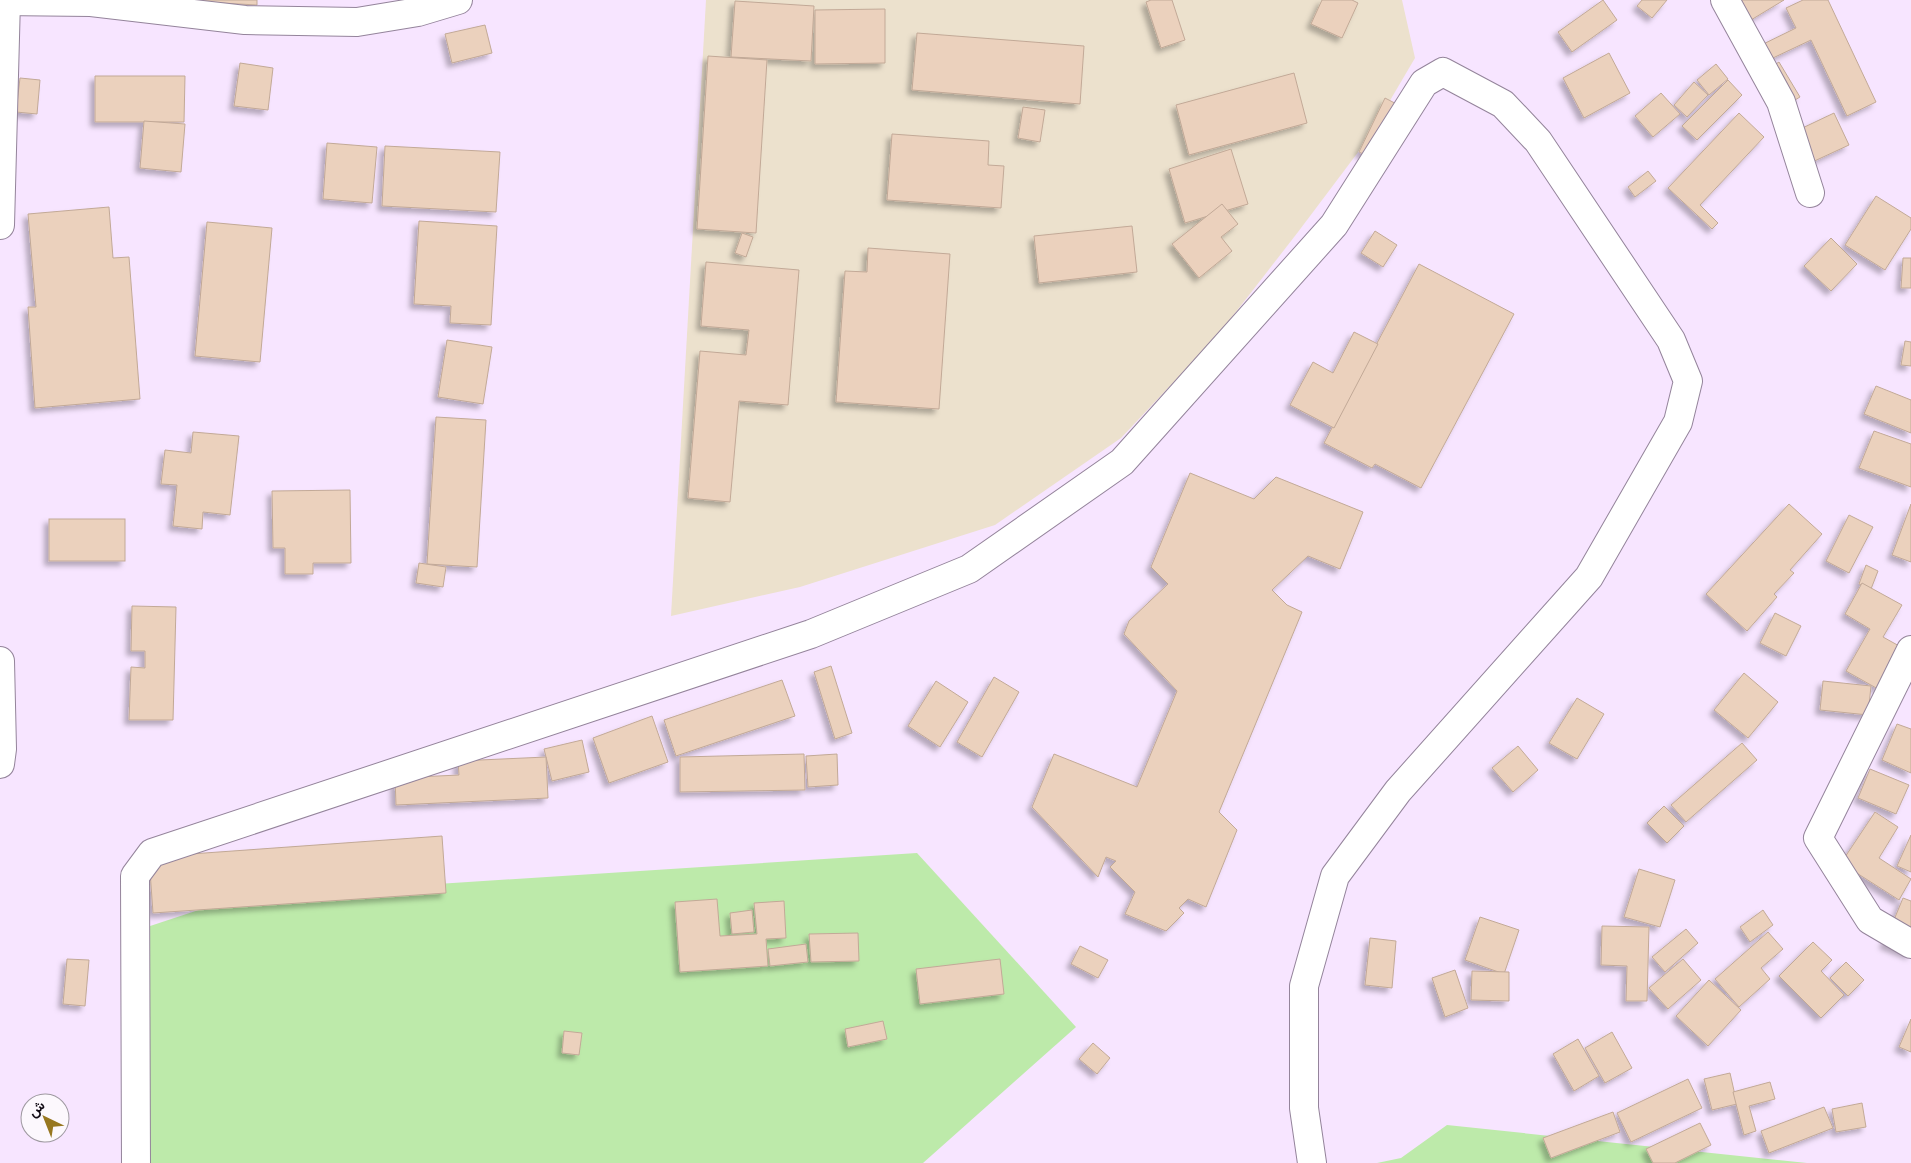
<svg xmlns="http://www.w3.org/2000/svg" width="1911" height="1163" font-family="'Asap Condensed',Vazirmatn,sans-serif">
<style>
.education{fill:#ece1cd}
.green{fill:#bdeaaa}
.building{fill:#ebd1bd;stroke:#c2a997;filter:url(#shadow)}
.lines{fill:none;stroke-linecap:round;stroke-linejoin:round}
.minor-casing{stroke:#94849b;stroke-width:30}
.major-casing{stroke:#94849b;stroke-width:30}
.minor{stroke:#fff;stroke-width:28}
.major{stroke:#fff;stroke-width:28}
</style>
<defs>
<filter id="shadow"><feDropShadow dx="-4.5" dy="4.5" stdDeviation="2.5" flood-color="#0004"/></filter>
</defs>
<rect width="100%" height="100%" fill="#f7e5ff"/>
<path class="education" d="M706 0H1402L1415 58 1365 143 1298 232 1218 335 1121 438 995 525 800 587 671 616Z"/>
<g class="green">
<path d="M917 853 1076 1027 923 1163H146L144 928 238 897Z"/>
<path d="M1447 1125 1807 1163H1377L1401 1158Z"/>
</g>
<g class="building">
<path d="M203 0H257V5L203 2Z"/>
<path d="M1151 0H1172L1185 40 1161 48 1146 2Z"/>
<path d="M1322 0H1352L1358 3 1342 38 1311 24Z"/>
<path d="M1603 0 1617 20 1572 52 1558 32Z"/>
<path d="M1642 0H1667L1652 18 1637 6Z"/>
<path d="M1732 0H1784L1746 23Z"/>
<path d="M1803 0H1828L1876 102 1847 116 1811 40 1756 66 1749 51 1796 28 1786 8Z"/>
<path d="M735 1 814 6 811 61 731 57Z"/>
<path d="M885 9V63L815 64V10Z"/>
<path d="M485 25 492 53 452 63 445 34Z"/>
<path d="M917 33 1084 46 1080 104 912 90Z"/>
<path d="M1609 53 1630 93 1584 118 1563 78Z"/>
<path d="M708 56 767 60 756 233 697 229Z"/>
<path d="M1779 62 1800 97 1782 108 1761 73Z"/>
<path d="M240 63 273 68 268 110 234 106Z"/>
<path d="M1716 64 1728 79 1709 95 1697 80Z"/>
<path d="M1294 73 1307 123 1189 155 1176 105Z"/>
<path d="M95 76H185L184 122H95Z"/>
<path d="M20 78 40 80 37 114 16 112Z"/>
<path d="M1728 80 1742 95 1697 140 1682 126Z"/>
<path d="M1694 82 1708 95 1687 117 1674 105Z"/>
<path d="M1661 93 1680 114 1653 137 1635 116Z"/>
<path d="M1385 98 1412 112 1386 165 1359 152Z"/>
<path d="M1023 107 1045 110 1040 142 1018 138Z"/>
<path d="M1739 113 1764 137 1700 205 1718 223 1712 229 1668 188Z"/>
<path d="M1834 113 1849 145 1808 164 1794 132Z"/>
<path d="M144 121 185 124 181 172 140 168Z"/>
<path d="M892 134 989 141 988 165 1004 166 1001 208 887 200Z"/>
<path d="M327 143 377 147 372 203 323 199Z"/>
<path d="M385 146 500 152 496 212 382 206Z"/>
<path d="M1231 149 1248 204 1185 223 1169 169Z"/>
<path d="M1648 171 1656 181 1635 197 1628 187Z"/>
<path d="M1876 196 1911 218V229L1885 270 1845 245Z"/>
<path d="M1222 204 1238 224 1221 237 1232 251 1199 278 1172 244Z"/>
<path d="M109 207 113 258 129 257 140 399 35 408 28 307H36L28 214Z"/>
<path d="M419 221 497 226 491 325 450 323 451 306 414 304Z"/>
<path d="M207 222 272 228 260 362 195 356Z"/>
<path d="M1132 226 1137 272 1039 283 1034 236Z"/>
<path d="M1375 231 1397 245 1383 267 1361 253Z"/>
<path d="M742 233 753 237 746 257 735 253Z"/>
<path d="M1831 238 1857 264 1831 291 1804 266Z"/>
<path d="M868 248 950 254 939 409 836 402 845 271 867 272Z"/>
<path d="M1903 258H1911V288H1901Z"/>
<path d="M706 262 799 270 788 405 739 401 730 502 688 498 700 351 746 355 749 330 701 326Z"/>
<path d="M1419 264 1514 314 1421 488 1375 464 1372 468 1324 443Z"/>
<path d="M1354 332 1378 344 1334 428 1290 405 1313 362 1333 373Z"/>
<path d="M447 340 492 347 483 404 438 397Z"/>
<path d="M1905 341 1911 342V366L1901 365Z"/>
<path d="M1876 386 1911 400V433L1864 414Z"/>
<path d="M436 417 486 420 477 567 427 564Z"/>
<path d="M1874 431 1911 444V487L1859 468Z"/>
<path d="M193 432 239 436 230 515 203 512 202 529 173 526 177 485 161 484 165 450 191 453Z"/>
<path d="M1190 473 1254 499 1276 477 1363 512 1340 569 1308 556 1272 590 1287 605 1302 612 1219 812 1237 830 1206 907 1188 899 1179 908 1184 913 1166 931 1125 914 1135 892 1110 867 1116 861 1106 857 1098 877 1032 807 1054 754 1137 787 1177 691 1124 634 1129 621 1168 584 1151 567Z"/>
<path d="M350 490 351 563H313V574H285V548H273L272 491Z"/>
<path d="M1789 504 1822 534 1790 570 1794 573 1774 594 1777 597 1747 631 1706 594Z"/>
<path d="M1911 504V562L1892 555Z"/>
<path d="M1849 515 1873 527 1849 573 1826 561Z"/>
<rect x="49" y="519" width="76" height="42"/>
<path d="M419 563 446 567 443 587 416 583Z"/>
<path d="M1866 565 1878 571 1871 589 1859 584Z"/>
<path d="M1862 583 1902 605 1883 637 1901 647 1878 689 1846 671 1870 629 1845 614Z"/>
<path d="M132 606 176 607 173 720H129L131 667 145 668V651H131Z"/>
<path d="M1775 613 1801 626 1786 656 1760 643Z"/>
<path d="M831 666 852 733 835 739 814 672Z"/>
<path d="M1744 673 1778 702 1748 738 1714 710Z"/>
<path d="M994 677 1019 692 982 757 957 742Z"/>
<path d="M782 680 795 716 676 756 664 720Z"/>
<path d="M936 681 968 702 940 747 908 726Z"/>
<path d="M1823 681 1871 686 1868 715 1820 710Z"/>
<path d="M1577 698 1604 714 1577 759 1549 743Z"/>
<path d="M652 716 668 762 609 783 593 738Z"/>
<path d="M1897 724 1911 729V773L1882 760Z"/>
<path d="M582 740 589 772 552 781 544 749Z"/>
<path d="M1742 743 1757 760 1686 822 1671 805Z"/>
<path d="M1518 746 1538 770 1513 792 1492 768Z"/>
<path d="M804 754 805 790 680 792V757Z"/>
<path d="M837 754 838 785 808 787 806 756Z"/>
<path d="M546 757 548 798 396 805 395 778 459 775 458 761Z"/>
<path d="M1870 769 1909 785 1896 814 1858 798Z"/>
<path d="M1664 806 1684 826 1667 843 1647 823Z"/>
<path d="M1875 812 1898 827 1879 858 1911 879 1899 900 1841 863Z"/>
<path d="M1911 835V872L1897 866Z"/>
<path d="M442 836 446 893 153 913 149 857Z"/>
<path d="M1639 869 1675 880 1660 927 1624 917Z"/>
<path d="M1903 898 1911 901V955L1884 944Z"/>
<path d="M717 899 720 936 757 934 754 903 784 901 786 938 766 939 768 966 680 972 675 902Z"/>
<path d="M752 910 754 932 732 934 730 913Z"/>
<path d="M1763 910 1773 925 1750 942 1740 927Z"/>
<path d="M1480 917 1519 930 1504 974 1465 960Z"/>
<path d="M1602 926 1649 927 1647 1001H1626L1627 966 1601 965Z"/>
<path d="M1686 929 1698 943 1665 972 1652 957Z"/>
<path d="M1768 932 1783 949 1761 968 1770 979 1739 1007 1715 979Z"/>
<path d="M858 933 859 961 811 962 809 934Z"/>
<path d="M1370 938 1396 941 1392 988 1365 985Z"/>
<path d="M1813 942 1832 960 1821 971 1844 995 1821 1018 1779 976Z"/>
<path d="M806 944 808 962 770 966 768 949Z"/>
<path d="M1080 946 1108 960 1098 978 1071 964Z"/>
<path d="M67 959 89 960 85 1006 63 1004Z"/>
<path d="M1000 959 1004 994 920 1004 916 969Z"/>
<path d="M1683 959 1701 980 1668 1009 1649 988Z"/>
<path d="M1846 962 1864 980 1848 996 1830 978Z"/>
<path d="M1455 970 1468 1008 1445 1017 1432 978Z"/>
<path d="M1472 971 1509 972V1001L1471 1000Z"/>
<path d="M1709 980 1741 1010 1708 1046 1676 1016Z"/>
<path d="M1911 1019V1052L1899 1047Z"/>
<path d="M883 1021 887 1039 848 1047 845 1029Z"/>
<path d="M564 1031 582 1033 579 1055 562 1053Z"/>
<path d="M1612 1032 1632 1068 1605 1083 1585 1048Z"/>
<path d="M1578 1039 1599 1076 1574 1091 1553 1054Z"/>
<path d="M1093 1043 1110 1058 1097 1074 1079 1059Z"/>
<path d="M1730 1073 1737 1104 1712 1110 1704 1079Z"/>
<path d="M1688 1079 1702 1108 1631 1142 1617 1113Z"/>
<path d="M1770 1082 1775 1099 1749 1106 1756 1131 1744 1135 1733 1092Z"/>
<path d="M1862 1103 1866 1127 1836 1132 1832 1109Z"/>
<path d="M1824 1107 1833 1128 1769 1153 1761 1131Z"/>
<path d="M1613 1112 1620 1132 1551 1158 1543 1138Z"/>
<path d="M1700 1123 1711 1145 1675 1163H1653L1646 1149Z"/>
</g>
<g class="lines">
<defs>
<g id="minor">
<path d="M1725 0 1781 102 1810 193"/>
<path d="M0 1 91 2 245 20 357 22 418 12 458 0"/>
<path d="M1911 650 1818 838 1870 920 1911 944"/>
<path d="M136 1163 135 876 152 853 811 634 969 569 1122 462 1334 225 1424 83 1443 72 1503 104 1538 141 1671 340 1688 381 1678 422 1589 577 1398 791 1335 876 1304 986V1108L1312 1163"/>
</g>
<g id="major">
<path d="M0 225 6 0"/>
<path d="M0 661 2 749 0 764"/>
</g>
</defs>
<use href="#minor" class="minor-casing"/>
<use href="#major" class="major-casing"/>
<use href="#minor" class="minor"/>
<use href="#major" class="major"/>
</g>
<g transform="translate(45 1118) rotate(317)"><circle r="24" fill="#fcf8fd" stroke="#9e99a0"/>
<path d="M0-4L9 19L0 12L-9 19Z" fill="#977720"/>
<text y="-8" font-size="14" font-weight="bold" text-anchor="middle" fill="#110b14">ش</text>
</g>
</svg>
